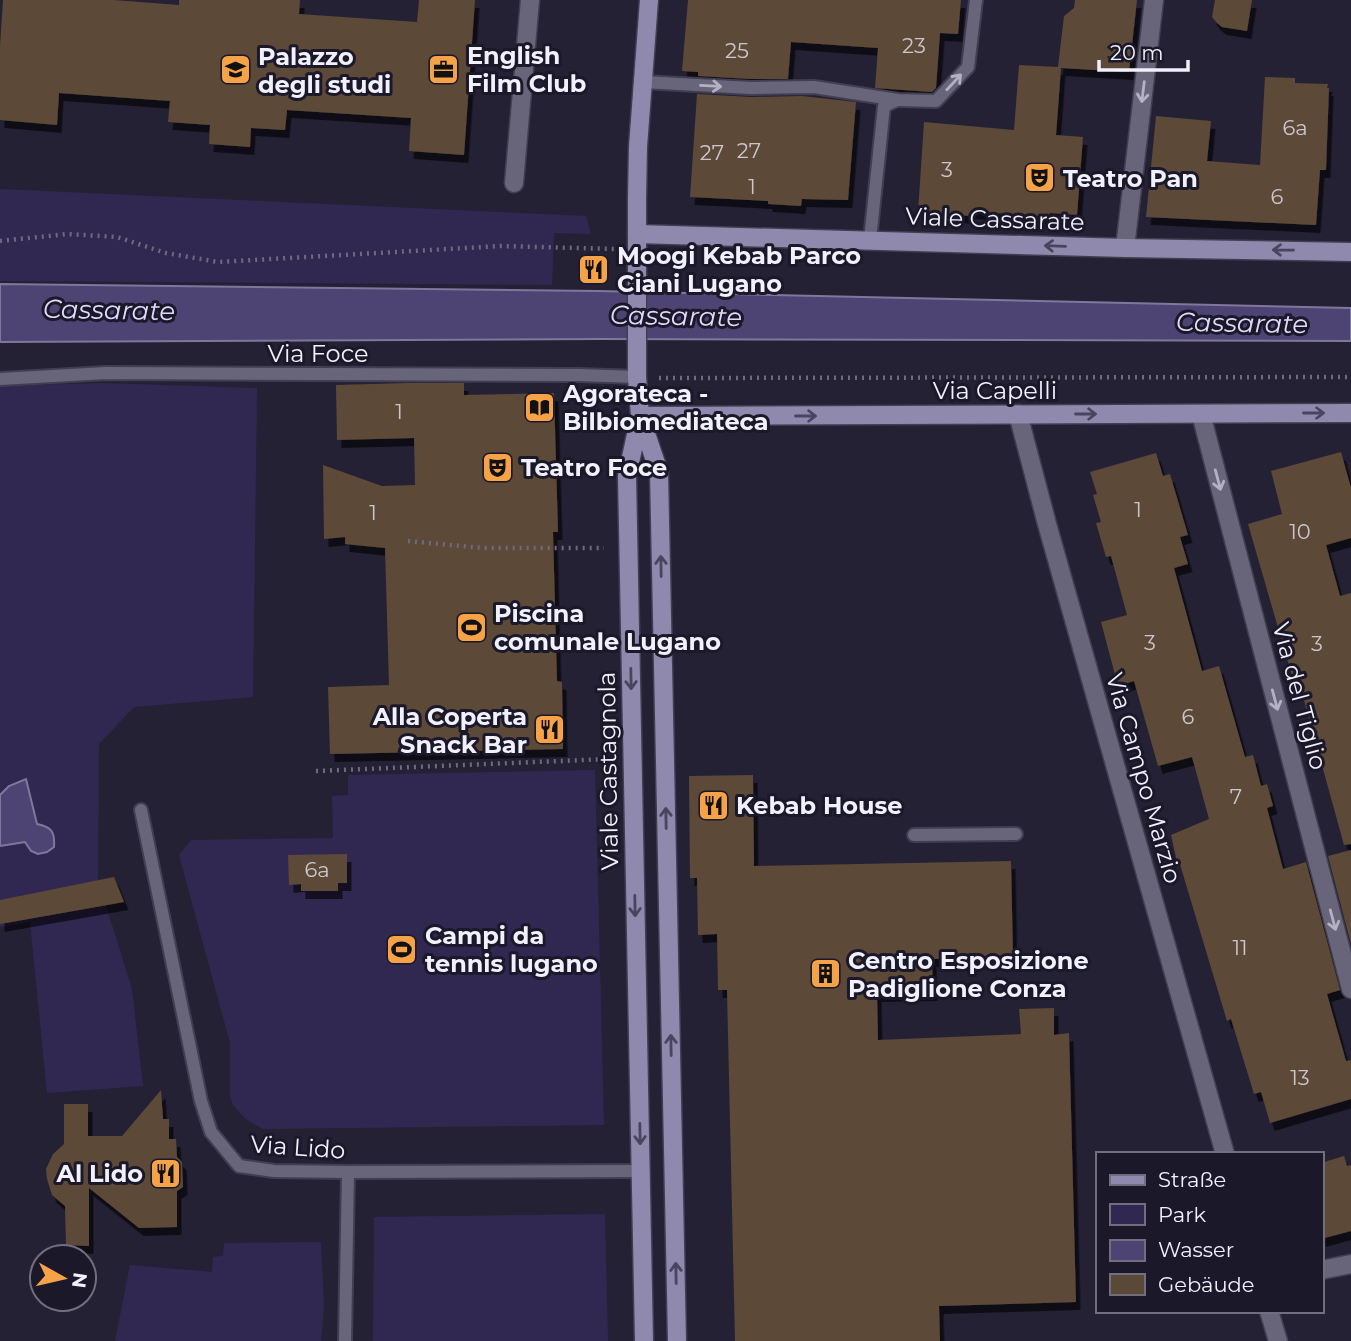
<svg xmlns="http://www.w3.org/2000/svg" width="1351" height="1341" font-family="Montserrat,sans-serif">
<style>
.green{fill:#312852}
.water{fill:#4d4474;stroke:#7e789d;stroke-width:2}
.building{fill:#5b4938;filter:url(#shadow)}
.lines{fill:none;stroke-linecap:round;stroke-linejoin:round}
.lane-casing{stroke:#413e51;stroke-width:16}
.street-casing{stroke:#413e51;stroke-width:21}
.secondary-casing{stroke:#413e51;stroke-width:21}
.path{stroke:#6d6b7d;stroke-width:4.5;stroke-dasharray:2 5;stroke-linecap:butt}
.lane{stroke:#68657b;stroke-width:12}
.street{stroke:#68657b;stroke-width:18}
.secondary{stroke:#8f89ad;stroke-width:18}
.oneway{stroke:#b3b1c2}
.oneway2{stroke:#49455e}
.labels{text-anchor:middle;dominant-baseline:central;stroke-width:6;stroke-linejoin:round;paint-order:stroke}
.number-label{font-size:21px;fill:#ccc6cc}
.poi-label{font-size:24px;font-weight:bold;fill:#f1f0fd;stroke:#1b182a;text-anchor:start}
.street-label{font-size:24px;fill:#f1f0fd;stroke:#1b182a}
.water-label{font-size:26px;font-style:italic;fill:#dedafa;stroke:#1b182a}
</style>
<defs>
<filter id="shadow"><feDropShadow dx="4.5" dy="8" stdDeviation="0" flood-color="#0009"/></filter>
</defs>
<rect width="100%" height="100%" fill="#242135"/>
<g class="green">
<path d="M0 189 586 216 591 234 554 233 552 285 0 281Z"/>
<path d="M102 383 257 388 253 697 134 707 99 744 98 880 132 989 143 1086 47 1093 30 922 0 927V846L25 842 31 851 45 826 37 824 9 786 0 795V386Z"/>
<path d="M595 770 604 1125 263 1129 246 1119 240 1113 233 1105 230 1096V1043L179 855 191 840 333 838 332 796 348 795V775Z"/>
<path d="M605 1214 608 1341H373L374 1217Z"/>
<path d="M321 1242 324 1307 321 1341H115L130 1265 212 1272 213 1257 223 1256 224 1243Z"/>
</g>
<g class="water">
<path d="M0 284 598 291 1351 308V341L599 339 0 342Z"/>
<path d="M26 779 37 824C52 827 55 832 54 847L47 852 38 854 31 851 25 842 0 846V795L9 786Z"/>
</g>
<g class="building">
<path d="M3 0H114L179 5V0H300L299 14 417 22 419 0H475L464 155 409 151 411 118 287 110 285 130 251 128 250 147 209 144 210 125 168 122 170 101 59 93 57 125 0 120V46Z"/>
<path d="M688 0H961L958 34 940 33 936 88 932 92 875 88 878 48 791 42 788 79H751L698 76V72L682 71Z"/>
<path d="M1075 0H1137L1129 72 1061 68 1056 135 1083 137 1077 215 1050 213 1049 217 970 211V216L918 212 924 122 1014 130 1019 65 1058 67 1064 16 1074 8Z"/>
<path d="M1215 0H1252L1247 31 1222 27 1217 23 1212 17Z"/>
<path d="M1265 77 1295 78V83L1328 84 1327 88H1329L1326 170H1320L1316 225 1146 217 1156 116 1211 121 1207 161 1260 165Z"/>
<path d="M697 94 751 97 802 96 856 102 848 200 802 199 801 206 768 204V201L690 197Z"/>
<path d="M408 383H464V395L554 393 558 532H553L557 681 562 682 563 749 330 754 328 687 389 685 385 548 345 544V537L324 539 323 465 382 486 415 485 414 438 337 440 336 385Z"/>
<path d="M1341 452 1351 488V538L1326 545 1340 596 1351 593V844L1344 845 1299 682 1294 683 1248 524 1282 514 1271 471Z"/>
<path d="M1156 453 1163 476 1170 474 1188 535 1180 537 1188 564 1174 568 1202 671 1219 666 1245 757 1253 755 1261 786 1267 784 1273 806 1267 808 1283 869 1306 862 1340 990 1327 994 1346 1061 1351 1060V1099L1270 1123 1261 1092 1254 1094 1231 1019 1227 1021 1179 861 1177 862 1171 835 1209 819 1192 757 1158 766 1134 681 1118 686 1101 622 1127 615 1111 556 1106 557 1096 523 1101 522 1093 495 1097 494 1090 472Z"/>
<path d="M753 775 754 866 1011 861 1013 957 932 959 933 993 877 994 878 1040 1021 1034 1019 1009 1054 1008V1035L1069 1033 1076 1302 939 1306 940 1341H735L727 990H718L717 934 698 935 697 878H690L689 776Z"/>
<path d="M1351 850V944L1328 856Z"/>
<path d="M347 854V883H338V891H301V884L289 885 288 855Z"/>
<path d="M114 877 124 902 0 924V900Z"/>
<path d="M161 1090 163 1119H169V1139H176L177 1157 182 1162 183 1187 177 1191V1227L139 1228 89 1188V1246L66 1245 65 1206 52 1195 47 1179 46 1169 53 1154 64 1144V1104H88V1136H122Z"/>
<path d="M1344 1156 1347 1166 1351 1165V1231L1321 1239V1163Z"/>
</g>
<g class="lines">
<defs>
<g id="lane">
<path d="M643 82 751 88 814 87 898 100 936 101 968 67 976 0"/>
<path d="M870 240 884 106 897 100"/>
<path d="M0 379 106 373 579 375 637 377"/>
<path d="M141 810 201 1101 211 1132 239 1166 274 1171 348 1172 641 1171"/>
<path d="M914 835 1016 834"/>
<path d="M345 1341 348 1172"/>
</g>
<g id="street">
<path d="M514 183 530 0"/>
<path d="M1125 248 1154 0"/>
<path d="M1018 414 1047 524 1225 1154"/>
<path d="M1201 414 1351 989"/>
<path d="M1321 1270 1351 1264"/>
<path d="M1269 1311 1278 1341"/>
</g>
<g id="secondary">
<path d="M649 0 638 147 637 198V377L640 416 659 472 677 1341"/>
<path d="M637 234 1125 248 1351 252"/>
<path d="M640 416 627 476 644 1341"/>
<path d="M640 416 1351 413"/>
</g>
</defs>
<use href="#lane" class="lane-casing"/>
<use href="#street" class="street-casing"/>
<use href="#secondary" class="secondary-casing"/>
<g class="path">
<path d="M0 241 67 234 117 237 166 253 218 262 501 246 615 249"/>
<path d="M659 378 1351 377"/>
<path d="M408 541 482 548H604"/>
<path d="M316 771 609 759"/>
</g>
<use href="#lane" class="lane"/>
<use href="#street" class="street"/>
<use href="#secondary" class="secondary"/>
</g>
<defs><path id="oneway-shaft" d="M-6 0H5M1.5-3L5.5 0L1.5 3" fill="none" stroke-width="1.6" stroke-linecap="round" stroke-linejoin="round" transform="scale(1.75)"/></defs>
<g class="oneway">
<use href="#oneway-shaft" transform="translate(954 82) rotate(-47)"/>
<use href="#oneway-shaft" transform="translate(711 86) rotate(3)"/>
<use href="#oneway-shaft" transform="translate(1143 92) rotate(97)"/>
<use href="#oneway-shaft" transform="translate(1218 480) rotate(75)"/>
<use href="#oneway-shaft" transform="translate(1275 700) rotate(75)"/>
<use href="#oneway-shaft" transform="translate(1333 920) rotate(75)"/>
</g>
<g class="oneway2">
<use href="#oneway-shaft" transform="translate(1055 246) rotate(-178)"/>
<use href="#oneway-shaft" transform="translate(1283 250) rotate(-179)"/>
<use href="#oneway-shaft" transform="translate(1314 413)"/>
<use href="#oneway-shaft" transform="translate(1086 414)"/>
<use href="#oneway-shaft" transform="translate(806 416)"/>
<use href="#oneway-shaft" transform="translate(661 566) rotate(-91)"/>
<use href="#oneway-shaft" transform="translate(631 679) rotate(89)"/>
<use href="#oneway-shaft" transform="translate(666 818) rotate(-91)"/>
<use href="#oneway-shaft" transform="translate(635 906) rotate(89)"/>
<use href="#oneway-shaft" transform="translate(671 1045) rotate(-91)"/>
<use href="#oneway-shaft" transform="translate(640 1134) rotate(89)"/>
<use href="#oneway-shaft" transform="translate(676 1273) rotate(-91)"/>
</g>
<defs>
<symbol id="office-square" viewBox="-11 -11 22 22"><rect x="-9" y="-9" width="18" height="18" rx="4" fill="#f6a247" stroke="#1b182a"/><path d="M-6-3h4V-5.5h4V-3h4V5H-6ZM-1-4.5V-3h2v-1.5ZM-6 0V1H6V0Z" fill="#111"/></symbol>
<symbol id="school-square" viewBox="-11 -11 22 22"><rect x="-9" y="-9" width="18" height="18" rx="4" fill="#f6a247" stroke="#1b182a"/><path d="M0-5L7-2L0 1L-7-2ZM-4 1L0 2.5L4 1V4Q0 6-4 4Z" fill="#111"/></symbol>
<symbol id="theatre-square" viewBox="-11 -11 22 22"><rect x="-9" y="-9" width="18" height="18" rx="4" fill="#f6a247" stroke="#1b182a"/><path d="M-5-5.5Q0-4 5-5.5V0Q5 5 0 6Q-5 5-5 0ZM-3.3-2.5H-1v1.5H-3.3ZM1-2.5H3.3v1.5H1ZM-2.8 1Q0 5.5 2.8 1Z" fill="#111"/></symbol>
<symbol id="restaurant-square" viewBox="-11 -11 22 22"><rect x="-9" y="-9" width="18" height="18" rx="4" fill="#f6a247" stroke="#1b182a"/><path d="M-5-6h1v4h1v-4h1v4h1v-4h1v5L-1.5 .5V6h-2V.5L-5-1ZM5-6V6H3V1.5H1.5Q1.5-4 5-6Z" fill="#111"/></symbol>
<symbol id="library-square" viewBox="-11 -11 22 22"><rect x="-9" y="-9" width="18" height="18" rx="4" fill="#f6a247" stroke="#1b182a"/><path d="M-6-4Q-3-5.5-.7-3.5V5Q-3 3-6 4ZM6-4Q3-5.5 .7-3.5V5Q3 3 6 4Z" fill="#111"/></symbol>
<symbol id="stadium-square" viewBox="-11 -11 22 22"><rect x="-9" y="-9" width="18" height="18" rx="4" fill="#f6a247" stroke="#1b182a"/><path d="M0-5a6.5 5 0 1 0 0 10a6.5 5 0 1 0 0-10ZM-3.5-1.8h7v3.6h-7Z" fill="#111"/></symbol>
<symbol id="building-square" viewBox="-11 -11 22 22"><rect x="-9" y="-9" width="18" height="18" rx="4" fill="#f6a247" stroke="#1b182a"/><path d="M-4-6H4V6H1V3H-1V6H-4ZM-2.5-4.3h1.7v1.8h-1.7ZM.8-4.3h1.7v1.8H.8ZM-2.5-1h1.7V.8h-1.7ZM.8-1h1.7V.8H.8Z" fill="#111"/></symbol>
</defs>
<g fill-rule="evenodd">
<use href="#office-square" x="426" y="52" width="35" height="35"/>
<use href="#school-square" x="218" y="52" width="35" height="35"/>
<use href="#theatre-square" x="1022" y="160" width="35" height="35"/>
<use href="#restaurant-square" x="576" y="252" width="35" height="35"/>
<use href="#library-square" x="522" y="390" width="35" height="35"/>
<use href="#theatre-square" x="480" y="450" width="35" height="35"/>
<use href="#stadium-square" x="454" y="610" width="35" height="35"/>
<use href="#restaurant-square" x="532" y="712" width="35" height="35"/>
<use href="#restaurant-square" x="696" y="788" width="35" height="35"/>
<use href="#stadium-square" x="384" y="932" width="35" height="35"/>
<use href="#building-square" x="808" y="956" width="35" height="35"/>
<use href="#restaurant-square" x="148" y="1156" width="35" height="35"/>
</g>
<g class="labels">
<g class="number-label">
<text x="914" y="45">23</text>
<text x="737" y="50">25</text>
<text x="1295" y="127">6a</text>
<text x="749" y="150">27</text>
<text x="712" y="152">27</text>
<text x="947" y="169">3</text>
<text x="752" y="186">1</text>
<text x="1277" y="196">6</text>
<text x="399" y="411">1</text>
<text x="1138" y="509">1</text>
<text x="373" y="512">1</text>
<text x="1300" y="531">10</text>
<text x="1150" y="642">3</text>
<text x="1317" y="643">3</text>
<text x="1188" y="716">6</text>
<text x="1236" y="796">7</text>
<text x="317" y="869">6a</text>
<text x="1240" y="947">11</text>
<text x="1300" y="1077">13</text>
</g>
<g class="poi-label">
<text x="467" y="55">English<tspan x="467" dy="28">Film Club</tspan></text>
<text x="258" y="56">Palazzo<tspan x="258" dy="28">degli studi</tspan></text>
<text x="1063" y="178">Teatro Pan</text>
<text x="617" y="255">Moogi Kebab Parco<tspan x="617" dy="28">Ciani Lugano</tspan></text>
<text x="563" y="393">Agorateca -<tspan x="563" dy="28">Bilbiomediateca</tspan></text>
<text x="521" y="467">Teatro Foce</text>
<text x="494" y="613">Piscina<tspan x="494" dy="28">comunale Lugano</tspan></text>
<text x="527" y="716" text-anchor="end">Alla Coperta<tspan x="527" dy="28">Snack Bar</tspan></text>
<text x="736" y="805">Kebab House</text>
<text x="425" y="935">Campi da<tspan x="425" dy="28">tennis lugano</tspan></text>
<text x="848" y="960">Centro Esposizione<tspan x="848" dy="28">Padiglione Conza</tspan></text>
<text x="143" y="1173" text-anchor="end">Al Lido</text>
</g>
<g class="street-label">
<text transform="translate(995 219) rotate(2)">Viale Cassarate</text>
<text x="318" y="353">Via Foce</text>
<text x="995" y="390">Via Capelli</text>
<text transform="translate(1300 696) rotate(75)">Via del Tiglio</text>
<text transform="translate(608 771) rotate(-91)">Viale Castagnola</text>
<text transform="translate(1144 778) rotate(74)">Via Campo Marzio</text>
<text transform="translate(298 1147) rotate(4)">Via Lido</text>
</g>
<g class="water-label">
<text transform="translate(109 310) rotate(1)">Cassarate</text>
<text transform="translate(676 316) rotate(1)">Cassarate</text>
<text transform="translate(1242 323) rotate(1)">Cassarate</text>
</g>
</g>
<rect x="1096" y="1152" width="228" height="161" fill="#1b182a" stroke="#716e7e" stroke-width="2"/>
<rect x="1110" y="1175" width="35" height="10" fill="#8f89ad" stroke="#716e7e" stroke-width="2"/>
<text x="1158" y="1187" font-size="21" fill="#f1f0fd">Straße</text>
<rect x="1110" y="1204" width="35" height="21" fill="#312852" stroke="#716e7e" stroke-width="2"/>
<text x="1158" y="1222" font-size="21" fill="#f1f0fd">Park</text>
<rect x="1110" y="1240" width="35" height="21" fill="#4d4474" stroke="#716e7e" stroke-width="2"/>
<text x="1158" y="1257" font-size="21" fill="#f1f0fd">Wasser</text>
<rect x="1110" y="1274" width="35" height="21" fill="#5b4938" stroke="#716e7e" stroke-width="2"/>
<text x="1158" y="1292" font-size="21" fill="#f1f0fd">Gebäude</text>
<g transform="translate(63 1278) rotate(98)"><circle r="33" fill="#1b182a" stroke="#716e7e" stroke-width="2"/>
<path d="M0-5L12 26L0 18L-12 26Z" fill="#f6a247"/>
<text y="-10" font-size="19" font-weight="bold" text-anchor="middle" fill="#f1f0fd">N</text>
</g>
<path d="M1099 60v10h89v-10" fill="none" stroke="#f1f0fd" stroke-width="3.5"/>
<text x="1110" y="60" font-size="21" fill="#f1f0fd" stroke="#1b182a" stroke-width="5" paint-order="stroke">20 m</text>
</svg>
